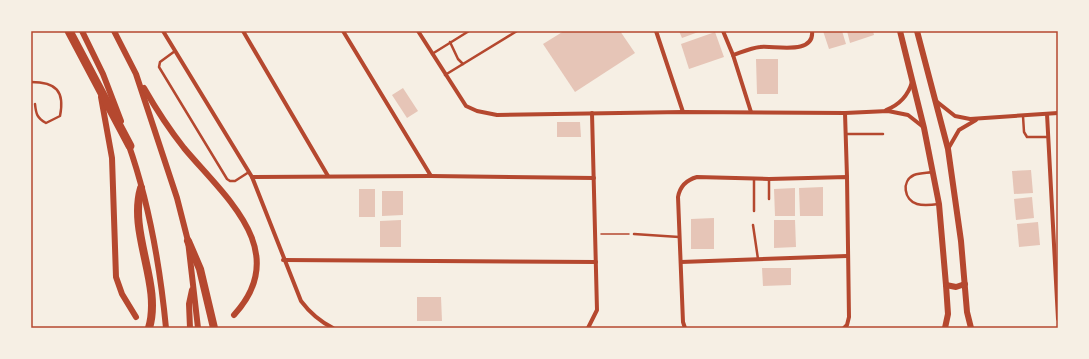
<svg xmlns="http://www.w3.org/2000/svg" width="1089" height="359" font-family="'DM Sans',sans-serif">
<style>
.building{fill:#e6c5b7}
.lines{fill:none;stroke-linecap:round;stroke-linejoin:round}
.path{stroke:#b5482f;stroke-width:1.5}
.service{stroke:#b5482f;stroke-width:2.5}
.minor{stroke:#b5482f;stroke-width:4}
.tertiary{stroke:#b5482f;stroke-width:6}
.primary{stroke:#b5482f;stroke-width:8}
.motorway{stroke:#b5482f;stroke-width:9}
.neatline{fill:none;stroke:#b5482f;stroke-width:1.5}
</style>
<rect width="100%" height="100%" fill="#f6efe4"/>
<g class="building">
<path d="M564 31H620L635 53 575 92 543 44Z"/>
<path d="M679 31H701L682 38Z"/>
<path d="M823 31H842L846 44 829 49Z"/>
<path d="M847 31H873L874 35 850 43Z"/>
<path d="M715 32 724 57 689 69 681 44Z"/>
<path d="M756 59H778V94H757Z"/>
<path d="M403 88 418 111 407 118 392 95Z"/>
<path d="M557 122H580L581 137H557Z"/>
<path d="M1031 170 1033 193 1014 194 1012 171Z"/>
<path d="M823 187V216H800L799 188Z"/>
<path d="M795 188V216H775L774 189Z"/>
<rect x="359" y="189" width="16" height="28"/>
<path d="M382 191H403V215L382 216Z"/>
<path d="M1032 197 1034 218 1016 220 1014 199Z"/>
<path d="M714 218V249H691V219Z"/>
<path d="M401 220V247H380V221Z"/>
<path d="M774 220H795L796 247 774 248Z"/>
<path d="M1038 222 1040 245 1019 247 1017 224Z"/>
<path d="M762 268H791V285L763 286Z"/>
<path d="M417 297H441L442 321H417Z"/>
</g>
<g class="lines">
<path class="path" d="M601 234H629"/>
<g class="service">
<path d="M450 42 458 59 463 64"/>
<path d="M175 51 160 62 159 67 227 179 230 181H235L249 172"/>
<path d="M432 54 469 31"/>
<path d="M445 75 517 31"/>
<path d="M31 82C56 82 65 91 60 116L46 123C37 118 36 114 35 104"/>
<path d="M1023 116 1024 132 1027 137H1048"/>
<path d="M847 134H883"/>
<path d="M933 172C927 173 920 173 914 175 901 181 904 200 917 204 923 206 932 205 939 204"/>
<path d="M769 199V179"/>
<path d="M754 211V179"/>
<path d="M753 225 758 259"/>
<path d="M634 234 679 237"/>
</g>
<g class="minor">
<path d="M163 31 252 177 301 301C310 313 319 321 333 328"/>
<path d="M243 31 328 176"/>
<path d="M343 31 431 176"/>
<path d="M418 31 466 106 477 111 497 115 683 112 845 113 888 111 908 115 922 126"/>
<path d="M656 31 683 112"/>
<path d="M723 31 733 55 751 112"/>
<path d="M733 55C742 52 751 48 760 47 773 45 815 56 812 31"/>
<path d="M936 101 955 116 970 119 1058 113"/>
<path d="M886 110C899 105 908 96 912 82"/>
<path d="M845 113 847 177"/>
<path d="M1047 114 1058 319"/>
<path d="M948 149 959 130 976 120"/>
<path d="M252 177 431 176 594 178"/>
<path d="M283 260 596 262"/>
<path d="M681 262 847 256"/>
<path d="M588 328 597 310 592 113"/>
<path d="M685 328 683 322 678 197C680 186 686 180 697 177L769 179 847 177 849 317 847 325 844 328"/>
</g>
<g class="tertiary">
<path d="M82 31 103 74 121 121"/>
<path d="M114 31 136 74 177 198 188 241 198 328"/>
<path d="M900 31 924 128 939 204 946 285 948 314 945 328"/>
<path d="M917 31 948 149 961 241 967 312 971 328"/>
<path d="M144 88C156 109 169 129 184 148 224 196 293 251 234 315"/>
<path d="M101 97 112 158 116 277 122 294 136 317"/>
<path d="M128 143C149 202 160 266 166 328"/>
<path d="M946 285 956 287 965 284"/>
<path d="M190 328 189 304 192 290"/>
</g>
<g class="primary">
<path d="M141 188C128 233 162 284 149 328"/>
<path d="M188 241 200 269 214 328"/>
</g>
<path class="motorway" d="M69 31 130 146"/>
</g>
<rect width="1089" height="359" fill="none" stroke="#f6efe4" stroke-width="64"/>
<rect x="32" y="32" width="1025" height="295" class="neatline"/>
</svg>
